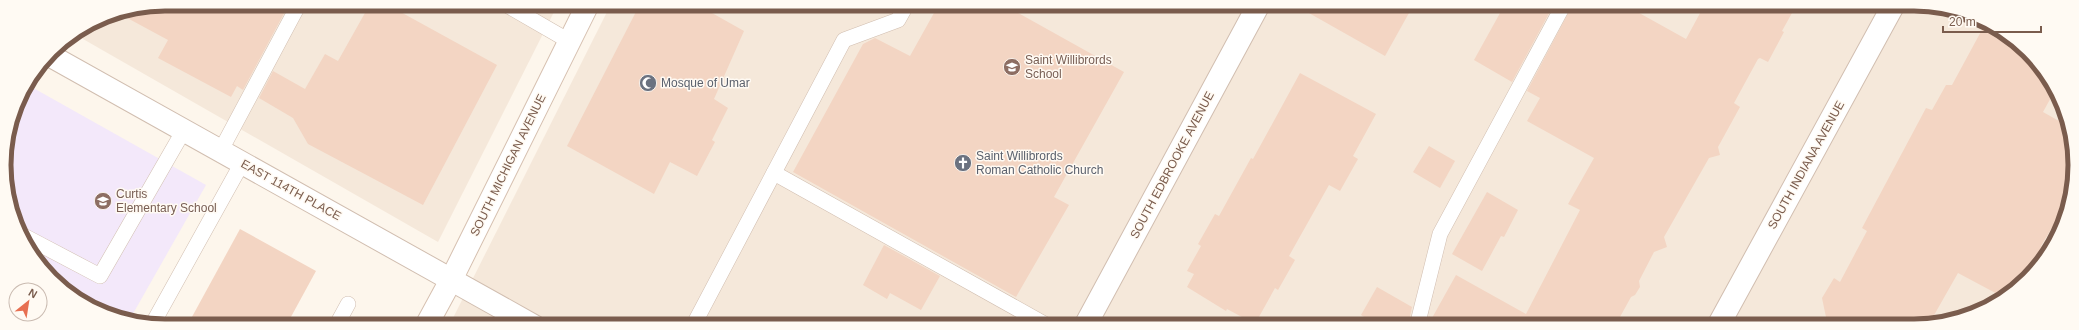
<svg xmlns="http://www.w3.org/2000/svg" width="2079" height="330" font-family="Arial,sans-serif">
<style>
.residential{fill:#f5e8da}
.education{fill:#f3e8fa}
.building{fill:#f3d5c3}
.lines{fill:none;stroke-linecap:round;stroke-linejoin:round}
.service-casing{stroke:#d1beb0;stroke-width:16}
.minor-casing{stroke:#d1beb0;stroke-width:24}
.secondary-casing{stroke:#d6c0b0;stroke-width:24}
.service{stroke:#fff;stroke-width:15}
.minor{stroke:#fff;stroke-width:22}
.secondary{stroke:#fff;stroke-width:22}
.labels{text-anchor:middle;dominant-baseline:central;stroke-width:3;stroke-linejoin:round;paint-order:stroke}
.education-label{font-size:12px;fill:#785e54;stroke:#fffaf3;text-anchor:start}
.worship-label{font-size:12px;fill:#5b616d;stroke:#fffaf3;text-anchor:start}
.street-label{font-size:12px;fill:#7a5c4d;stroke:#fffaf3}
.rim{fill:none;stroke:#7a5c4d;stroke-width:5}
</style>
<rect width="100%" height="100%" fill="#fdf6ec"/>
<g class="residential">
<path d="M165 4H558L438 242 76 35 104 16Z"/>
<path d="M611 4H1925L1985 21 2035 59 2067 113 2075 176 2058 236 2028 279 1985 309 1925 326H449Z"/>
</g>
<path class="education" d="M28 85 206 185 130 319 94 309 44 271 13 217 4 155 16 103Z"/>
<g class="building">
<path d="M165 4H289L243 90 237 86 231 97 158 58 168 40 118 13Z"/>
<path d="M370 4H386L497 65 423 205 308 144 293 118 259 98 273 71 305 89 325 54 338 61Z"/>
<path d="M640 4H696L744 31 714 99 728 108 712 140 715 142 697 176 670 162 654 194 567 146Z"/>
<path d="M939 4H1002L1124 72 1054 197 1069 205 1016 297 793 172 863 44 875 38 910 56Z"/>
<path d="M1293 4H1414L1385 56Z"/>
<path d="M1505 4H1554L1512 82 1474 60Z"/>
<path d="M1573 4H1623L1686 39 1705 4H1797L1782 31 1784 32 1768 62 1760 58 1758 59 1734 103 1740 107 1718 147 1720 155 1709 158 1664 237 1667 247 1654 252 1639 281 1640 287 1635 295 1631 297 1615 326H1426L1429 316 1432 318 1456 275 1526 314 1580 210 1568 204 1594 158 1527 121 1540 98 1527 91Z"/>
<path d="M1984 26 2015 43 2035 59 2054 92 2043 112 2068 126 2074 172 2067 186 2071 189 2068 201 2041 246 2044 248 2027 280 2003 297 1958 273 1929 324 1842 326 1826 317 1822 298 1834 278 1840 282 1867 231 1862 228 1926 108 1932 110 1946 85H1952Z"/>
<path d="M1300 73 1376 114 1353 156 1358 159 1340 191 1329 185 1289 256 1295 260 1278 290 1275 288 1255 324 1227 309 1226 311 1187 287 1194 274 1187 271 1201 246 1198 244 1215 214 1219 216 1251 158 1253 159Z"/>
<path d="M1429 146 1455 161 1440 188 1413 172Z"/>
<path d="M1487 192 1518 210 1504 237 1501 236 1482 271 1452 254Z"/>
<path d="M240 229 316 271 286 326H187Z"/>
<path d="M884 245 940 276 921 310 890 293 887 299 863 285Z"/>
<path d="M1377 287 1412 307 1408 326H1378L1361 315Z"/>
</g>
<g class="lines">
<defs>
<g id="service">
<path d="M505 4 569 41"/>
<path d="M221 150 299 4"/>
<path d="M774 173 1048 326"/>
<path d="M24 236 100 276 184 130"/>
<path d="M152 325 242 163"/>
<path d="M336 326 348 304"/>
<path d="M693 326 844 40 898 20 907 4"/>
<path d="M1417 326 1440 234 1564 4"/>
</g>
<g id="minor">
<path d="M49 55 534 326"/>
<path d="M1085 326 1259 4"/>
<path d="M1718 326 1894 4"/>
</g>
<path id="secondary" d="M426 326 451 280 588 4"/>
</defs>
<use href="#service" class="service-casing"/>
<use href="#minor" class="minor-casing"/>
<use href="#secondary" class="secondary-casing"/>
<use href="#service" class="service"/>
<use href="#minor" class="minor"/>
<use href="#secondary" class="secondary"/>
</g>
<defs>
<symbol id="school-disc" viewBox="-11 -11 22 22"><circle r="9.5" fill="#8d6e63" stroke="#fffaf3"/><path d="M0-5L7-2L0 1L-7-2ZM-4 1L0 2.5L4 1V4Q0 6-4 4Z" fill="#fff"/></symbol>
<symbol id="mosque-disc" viewBox="-11 -11 22 22"><circle r="9.5" fill="#6b7280" stroke="#fffaf3"/><path d="M3.5-4.9A6 6 0 1 0 3.5 4.9A5 5 0 1 1 3.5-4.9Z" fill="#fff"/></symbol>
<symbol id="church-disc" viewBox="-11 -11 22 22"><circle r="9.5" fill="#6b7280" stroke="#fffaf3"/><path d="M-1.2-6h2.4v3.5h3.3v2.4h-3.3V6h-2.4V-.1h-3.3v-2.4h3.3Z" fill="#fff"/></symbol>
</defs>
<g fill-rule="evenodd">
<use href="#school-disc" x="1002" y="57" width="20" height="20"/>
<use href="#mosque-disc" x="638" y="73" width="20" height="20"/>
<use href="#church-disc" x="953" y="153" width="20" height="20"/>
<use href="#school-disc" x="93" y="191" width="20" height="20"/>
</g>
<g class="labels">
<g class="education-label">
<text x="1025" y="60">Saint Willibrords<tspan x="1025" dy="14">School</tspan></text>
<text x="116" y="194">Curtis<tspan x="116" dy="14">Elementary School</tspan></text>
</g>
<g class="worship-label">
<text x="661" y="83">Mosque of Umar</text>
<text x="976" y="156">Saint Willibrords<tspan x="976" dy="14">Roman Catholic Church</tspan></text>
</g>
<g class="street-label">
<text transform="translate(508 165) rotate(-64)">SOUTH MICHIGAN AVENUE</text>
<text transform="translate(1172 165) rotate(-62)">SOUTH EDBROOKE AVENUE</text>
<text transform="translate(1806 165) rotate(-61)">SOUTH INDIANA AVENUE</text>
<text transform="translate(291 190) rotate(29)">EAST 114TH PLACE</text>
</g>
</g>
<path d="M0 0H2079V330H0ZM165 11H1914A154 154 0 0 1 2068 165V165A154 154 0 0 1 1914 319H165A154 154 0 0 1 11 165V165A154 154 0 0 1 165 11Z" fill="#fffaf3" fill-rule="evenodd"/>
<path class="rim" d="M165 11H1914A154 154 0 0 1 2068 165V165A154 154 0 0 1 1914 319H165A154 154 0 0 1 11 165V165A154 154 0 0 1 165 11Z"/>
<g transform="translate(28 302) rotate(30)"><circle r="19" fill="#fffaf3" stroke="#cabbb1"/>
<path d="M0-3L7 15L0 10L-7 15Z" fill="#e76f51"/>
<text y="-6" font-size="11" font-weight="bold" text-anchor="middle" fill="#7a5c4d">N</text>
</g>
<path d="M1943 26v6h98v-6" fill="none" stroke="#7a5c4d" stroke-width="2"/>
<text x="1949" y="26" font-size="12" fill="#7a5c4d" stroke="#fffaf3" stroke-width="3" paint-order="stroke">20 m</text>
</svg>
